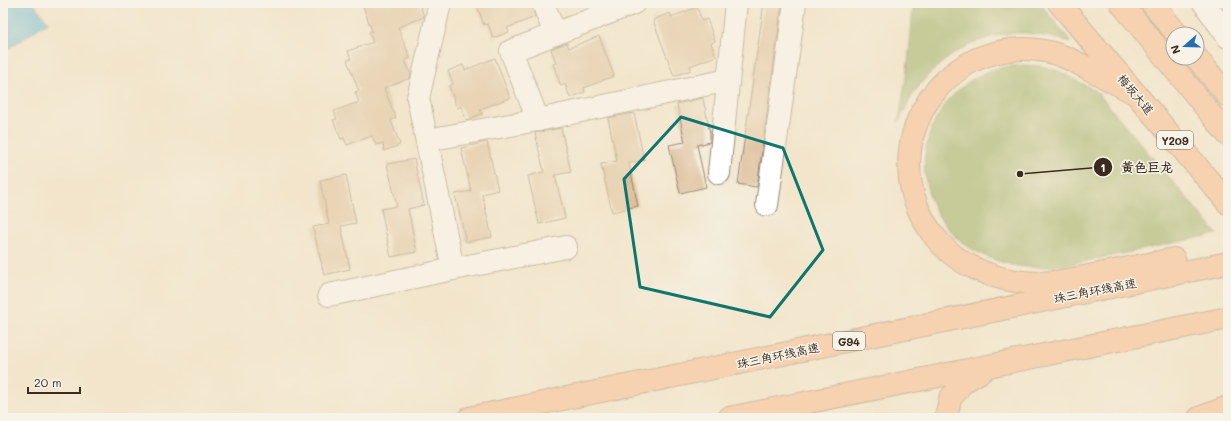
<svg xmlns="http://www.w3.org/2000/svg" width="1231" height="421" font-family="Mali,'LXGW WenKai TC',sans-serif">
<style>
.forest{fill:#91aa5c;stroke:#666a3d}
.water{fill:#60bade;stroke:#4e727e}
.building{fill:#ddbe99}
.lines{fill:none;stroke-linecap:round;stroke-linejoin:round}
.minor-casing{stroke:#968875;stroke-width:24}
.major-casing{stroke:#968875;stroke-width:24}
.highway-casing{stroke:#968875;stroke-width:24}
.minor{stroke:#fff;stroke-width:22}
.major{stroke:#fcba8e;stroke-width:22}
.highway{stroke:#fcba8e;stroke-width:22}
.marked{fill:none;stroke:#0f766e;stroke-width:3;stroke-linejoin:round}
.labels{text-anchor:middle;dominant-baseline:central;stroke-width:3;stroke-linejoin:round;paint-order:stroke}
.shield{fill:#f7f3e8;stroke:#73665b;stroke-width:1}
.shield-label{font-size:11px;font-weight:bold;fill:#3b2a1e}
.street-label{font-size:12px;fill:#3b2a1e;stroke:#f7f3e8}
.leader{fill:none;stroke:#3b2a1e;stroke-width:1.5}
.callout-dot{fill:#3b2a1e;stroke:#f7f3e8;stroke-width:1.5}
.mark-label{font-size:12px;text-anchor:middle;font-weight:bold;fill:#fff}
.callout-label{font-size:13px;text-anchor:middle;font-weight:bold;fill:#3b2a1e;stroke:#f7f3e8;stroke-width:3;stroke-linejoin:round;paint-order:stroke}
</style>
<rect width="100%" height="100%" fill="#f7f3e8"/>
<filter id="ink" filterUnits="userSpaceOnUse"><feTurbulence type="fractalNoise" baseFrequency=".025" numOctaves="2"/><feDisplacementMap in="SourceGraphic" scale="8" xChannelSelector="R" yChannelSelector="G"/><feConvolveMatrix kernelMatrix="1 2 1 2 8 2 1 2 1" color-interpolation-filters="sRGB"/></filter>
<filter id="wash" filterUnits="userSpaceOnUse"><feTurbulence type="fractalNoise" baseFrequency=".012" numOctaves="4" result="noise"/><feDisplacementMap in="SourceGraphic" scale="16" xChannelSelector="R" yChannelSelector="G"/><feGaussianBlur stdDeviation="0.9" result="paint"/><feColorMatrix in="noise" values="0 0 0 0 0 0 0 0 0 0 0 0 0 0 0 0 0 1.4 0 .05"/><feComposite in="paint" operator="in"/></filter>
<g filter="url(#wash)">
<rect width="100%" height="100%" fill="#f2e5cc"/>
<g class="forest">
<path d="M913 3H1040L1071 42C1055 38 1039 34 1023 33 980 32 940 57 916 90 909 100 904 112 898 123 906 83 911 44 913 3Z"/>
<path d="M1022 65 1041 66 1059 71 1096 91 1217 234 1067 265C1053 266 1039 268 1025 267 999 264 970 252 952 233 904 183 922 102 984 73 996 67 1009 66 1022 65Z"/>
</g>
<path class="water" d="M3 3H33L48 22 3 52Z"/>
<g id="blocks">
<g class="building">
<path d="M362 3H419L424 16V17L398 27 410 58 405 60 411 75 410 78 384 88 396 118 391 120 400 145 384 151 383 143 376 145 372 136 347 145 344 138 341 139 333 120 337 119 334 111 359 102 355 92 359 91 347 60 351 59 348 51 373 42 369 32 372 31Z"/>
<path d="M476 3H531L535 17 507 28 509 32 493 38 488 24 484 25Z"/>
<path d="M764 3H782L757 187 738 184Z"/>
<path d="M697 7 702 21 707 19 715 41 711 43 716 56 690 66 691 70 674 76 653 20 670 13 671 17Z"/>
<path d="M599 36 614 76 584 88 585 92 570 98 565 84 561 86 553 64 556 63 551 49 567 43 569 48Z"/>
<path d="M495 58 510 98 480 109 482 114 466 120 461 106 457 108 449 86 453 84 448 71 463 65 465 70Z"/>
<path d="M703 98 710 133V142L697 145 706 187 680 193 669 145 685 142 677 104Z"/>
<path d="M634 113 644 160 629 163 638 206 612 212 601 164 617 161 608 118Z"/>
<path d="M561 128 571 172 555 175 565 218 539 224 528 176 544 172 535 133Z"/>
<path d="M487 142 498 190 482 194 492 237 466 242 455 194 471 191 461 148Z"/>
<path d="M414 159 424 205 408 209 417 252 391 257 381 209 397 206 387 164Z"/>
<path d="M346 175 356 223 341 226 350 269 324 275 313 227 329 224 320 180Z"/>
</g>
</g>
</g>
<g filter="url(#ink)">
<use href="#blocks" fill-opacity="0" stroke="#968875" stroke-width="1"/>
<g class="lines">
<defs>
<g id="minor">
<path d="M440 3 418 98 453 269"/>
<path d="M543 3 555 34"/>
<path d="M1204 3 1228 37"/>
<path d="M538 120 511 51 634 3"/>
<path d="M427 140 538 120 728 80"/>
<path d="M719 173 736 3"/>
<path d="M767 205 795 3"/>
<path d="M329 295 453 269 566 247"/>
</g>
<g id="major">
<path d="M1059 3 1228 203"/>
<path d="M1121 3 1228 135"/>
<path d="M1199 418 1228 407"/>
</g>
<g id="highway">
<path d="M1152 3 1177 34"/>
<path d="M1197 58 1228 96"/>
<path d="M1136 94C1121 86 1106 78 1091 70 1076 62 1061 54 1044 51 1019 46 991 51 969 63 903 100 889 187 940 243 961 266 993 279 1023 282 1048 285 1074 279 1099 274 1124 269 1149 264 1174 259"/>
<path d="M469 418 1228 263"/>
<path d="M729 418 1228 318"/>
<path d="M946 418 950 399 963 382 982 371"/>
</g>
</defs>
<use href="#minor" class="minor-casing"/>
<use href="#major" class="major-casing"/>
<use href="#highway" class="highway-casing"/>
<use href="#minor" class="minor"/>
<use href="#major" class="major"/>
<use href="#highway" class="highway"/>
</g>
</g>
<path d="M0 0H1231V421H0ZM681 117 783 148 823 250 770 317 640 287 624 179Z" fill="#f2e5cc" fill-opacity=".55" fill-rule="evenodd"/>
<path class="marked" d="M681 117 783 148 823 250 770 317 640 287 624 179Z"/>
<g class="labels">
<g class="shield">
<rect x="1157" y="131" width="36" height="18" rx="3"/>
<rect x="833" y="332" width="32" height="18" rx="3"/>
</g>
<g class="shield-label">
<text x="1175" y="140">Y209</text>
<text x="849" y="341">G94</text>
</g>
<g class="street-label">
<text transform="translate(1136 94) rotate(50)">梅坂大道</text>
<text transform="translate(1095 290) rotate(-11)">珠三角环线高速</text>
<text transform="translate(778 355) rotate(-12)">珠三角环线高速</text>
</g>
</g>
<path class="leader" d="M1020 174L1103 167"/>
<g class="callout-dot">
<circle cx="1020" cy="174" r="4"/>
<circle cx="1103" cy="167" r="10"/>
</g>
<g class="mark-label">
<text x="1103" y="172">1</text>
</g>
<g class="callout-label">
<text x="1147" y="172">黄色巨龙</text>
</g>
<rect width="1231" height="421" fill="none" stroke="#f7f3e8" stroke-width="16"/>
<g transform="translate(1185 46) rotate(250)"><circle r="19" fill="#f7f3e8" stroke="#aca397"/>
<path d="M0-3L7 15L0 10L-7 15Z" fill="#1f6fb2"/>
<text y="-6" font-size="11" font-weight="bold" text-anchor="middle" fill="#3b2a1e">N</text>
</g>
<path d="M28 387v6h52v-6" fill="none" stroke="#3b2a1e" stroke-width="2"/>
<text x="34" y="387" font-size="12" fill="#3b2a1e" stroke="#f7f3e8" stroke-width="3" paint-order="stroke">20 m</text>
</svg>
